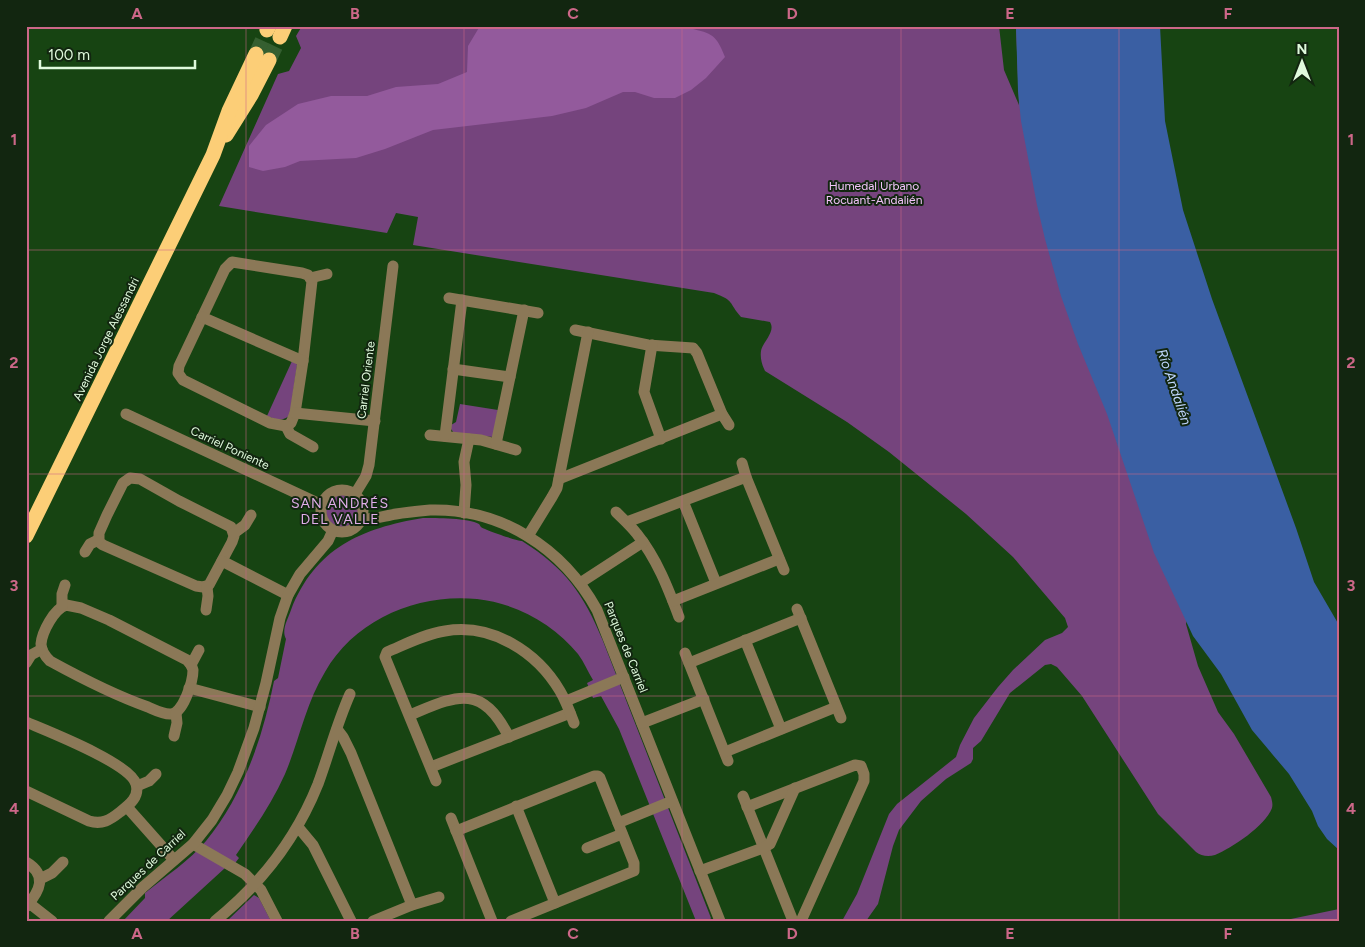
<svg xmlns="http://www.w3.org/2000/svg" width="1365" height="947" font-family="Figtree,sans-serif">
<style>
.green{fill:#75447d}
.forest{fill:#935a9c}
.water{fill:#3a5fa3}
.lines{fill:none;stroke-linecap:round;stroke-linejoin:round}
.highway-tunnel{stroke:#355f30;stroke-width:15;stroke-dasharray:15 8;stroke-linecap:butt}
.minor{stroke:#8b7857;stroke-width:11}
.highway{stroke:#fcce77;stroke-width:15}
.grid{fill:none;stroke:#cc6788;stroke-width:1;stroke-opacity:0.55}
.labels{text-anchor:middle;dominant-baseline:central;stroke-width:4;stroke-linejoin:round;paint-order:stroke}
.park-label{font-size:12px;fill:#f2c3f9;stroke:#122610}
.street-label{font-size:12px;fill:#e0fadd;stroke:#122610}
.water-label{font-size:14px;font-style:italic;fill:#bfd5fc;stroke:#122610}
.neighbourhood-label{font-size:14px;letter-spacing:1px;fill:#e1adea;stroke:#122610}
.neatline{fill:none;stroke:#cc6788;stroke-width:2}
.grid-label{font-size:16px;text-anchor:middle;font-weight:bold;fill:#cc6788}
</style>
<rect width="100%" height="100%" fill="#174412"/>
<g class="green">
<path d="M302 26H999L1004 70 1019 105 1016 26 1193 588 1186 624 1198 666 1218 712 1234 734 1271 797C1272 801 1273 804 1272 808 1265 826 1232 848 1215 855 1208 857 1201 856 1196 852L1158 814 1082 696 1057 667 1051 664 1045 665 1010 693 981 741 973 748V759L971 763 946 779 921 801 899 830 893 846 878 904 866 921H842L857 894 889 814 897 804 956 757 960 745 974 718 998 687 1013 670 1045 640 1062 633 1068 627 1065 618 1013 557 966 514 889 452 847 422 765 371C762 365 760 358 761 351 763 341 776 332 770 322L741 317C728 302 735 301 714 293L413 245 418 217 396 213 387 233 219 206 278 74 289 71 301 48 296 36Z"/>
<path d="M292 361 296 362 297 365 290 415C282 422 276 420 267 416Z"/>
<path d="M460 404 498 410 493 437 454 433 451 429V425L456 422Z"/>
<circle cx="342" cy="511" r="16"/>
<path d="M423 518C436 518 469 518 479 524 480 525 480 526 481 527 485 530 517 541 522 541 566 569 583 593 603 641L711 918 709 921H696L619 729 601 696 593 698 587 683 593 680C588 672 584 662 578 654 554 624 515 603 477 599 418 593 355 619 325 672 306 703 299 741 285 774 272 803 254 829 236 855L239 858 229 871 225 868 167 921H123L145 898V893C166 876 189 861 206 841 243 796 263 737 274 681L278 678 286 639C281 630 288 619 291 610 315 548 362 528 423 518Z"/>
<path d="M254 895 259 898 271 921 228 920Z"/>
<path d="M1339 909V921L1286 920Z"/>
</g>
<path class="forest" d="M480 26 686 27C710 34 715 31 725 57L706 78 691 90 675 98H654L635 92H623L586 108 552 116 433 130 385 149 356 158 300 161 285 167 263 171 249 167V146L266 125 298 104 331 96H367L396 87 438 84 467 72 468 46Z"/>
<path class="water" d="M1016 26H1160L1165 121 1183 210 1212 299 1296 528 1314 582 1339 625V850L1327 839 1318 826 1312 811 1289 774 1252 730 1221 674 1193 636 1154 553 1107 414 1078 344 1061 296 1045 239 1037 205 1021 121 1018 91Z"/>
<g class="lines">
<g class="highway-tunnel">
<path d="M256 54 267 30"/>
<path d="M269 60 280 37"/>
</g>
<g class="minor">
<path d="M232 262 302 273 308 275 312 281 303 361 295 413 291 423 286 426 270 423 183 380 178 373 179 366 225 269Z"/>
<path d="M310 278 327 274"/>
<path d="M449 298 538 313"/>
<path d="M202 317 303 361"/>
<path d="M575 330 648 345 693 348 697 353 722 414 729 425"/>
<path d="M652 345 644 392 661 439"/>
<path d="M453 369 510 377"/>
<path d="M295 413 375 421"/>
<path d="M126 414 322 505"/>
<path d="M286 426 290 434 313 447"/>
<path d="M430 435 481 440 516 450"/>
<path d="M445 436 462 300"/>
<path d="M496 444 524 310"/>
<path d="M742 463 746 477 784 570"/>
<path d="M130 478 140 479 179 501 231 527 234 536 232 542 209 585 203 587 196 586 103 545 99 542V533L107 515 123 483Z"/>
<path d="M559 479 722 414"/>
<circle cx="342" cy="511" r="21"/>
<path d="M355 494 366 476 369 465 393 266"/>
<path d="M683 501 716 583"/>
<path d="M616 512C623 519 631 526 637 534 657 559 668 588 679 617"/>
<path d="M464 513 466 485 464 462 469 439"/>
<path d="M362 519C374 520 384 516 396 514 407 512 419 511 430 510 501 508 563 548 597 610L720 921"/>
<path d="M627 522 746 477"/>
<path d="M234 533 245 525 251 515"/>
<path d="M528 536 552 497 557 488 588 332"/>
<path d="M85 552 90 544 98 540"/>
<path d="M222 561 288 595"/>
<path d="M580 583 643 542"/>
<path d="M673 601 779 559"/>
<path d="M66 605 81 608 109 620 187 660C190 663 192 666 193 670 193 681 183 715 170 714 162 714 155 710 148 707 114 695 81 678 50 661 45 656 41 651 41 644 42 632 54 609 66 605Z"/>
<path d="M62 606V594L65 585"/>
<path d="M797 609 841 718"/>
<path d="M206 610 208 596 207 587"/>
<path d="M745 640 781 729"/>
<path d="M685 653 728 761"/>
<path d="M26 663 31 655 42 649"/>
<path d="M689 663 801 618"/>
<path d="M191 665 199 650"/>
<path d="M189 688 260 707"/>
<path d="M566 701 624 677"/>
<path d="M410 715C456 696 481 682 509 737"/>
<path d="M26 722C47 731 130 763 136 784 140 797 129 805 120 812 110 820 102 825 89 821L26 791"/>
<path d="M642 723 704 699"/>
<path d="M337 729 343 737 351 753 412 905"/>
<path d="M174 736 177 723 176 713"/>
<path d="M725 752 836 707"/>
<path d="M431 767 570 713"/>
<path d="M436 781 385 657 387 652C406 644 425 634 445 631 492 623 537 652 560 691 566 701 570 712 574 723"/>
<path d="M137 786 149 781 156 774"/>
<path d="M743 796 793 921"/>
<path d="M516 806 555 903"/>
<path d="M127 807 174 860"/>
<path d="M747 807 855 765 861 766 864 774V781L801 921"/>
<path d="M451 818 492 921"/>
<path d="M618 823 672 801"/>
<path d="M298 827 313 845 351 921"/>
<path d="M456 831 594 776H598L600 778 634 863V871L511 921"/>
<path d="M193 844 245 874 261 890 277 921"/>
<path d="M587 848 622 834"/>
<path d="M26 862C48 875 40 891 26 907"/>
<path d="M700 871 763 848 770 844 795 788"/>
<path d="M40 879 52 873 63 862"/>
<path d="M29 903 52 921"/>
<path d="M109 921 143 887 193 844 212 820 227 795 238 772 254 728 266 683 280 618 288 595 300 574 328 541 333 530"/>
<path d="M215 921C261 884 296 839 318 784 329 754 337 723 350 694"/>
<path d="M373 921 412 905 439 897"/>
</g>
<g class="highway">
<path d="M267 30 269 26"/>
<path d="M280 37 285 26"/>
<path d="M226 135 251 95 269 60"/>
<path d="M26 536 213 155 229 111 256 54"/>
</g>
</g>
<path class="grid" d="M246 26V921M464 26V921M682 26V921M901 26V921M1119 26V921M26 250H1339M26 474H1339M26 696H1339"/>
<g class="labels">
<g class="park-label">
<text x="874" y="186">Humedal Urbano<tspan x="874" dy="14">Rocuant-Andalién</tspan></text>
</g>
<g class="street-label">
<text transform="translate(106 339) rotate(-64)">Avenida Jorge Alessandri</text>
<text transform="translate(366 380) rotate(-83)">Carriel Oriente</text>
<text transform="translate(230 448) rotate(25)">Carriel Poniente</text>
<text transform="translate(626 647) rotate(68)">Parques de Carriel</text>
<text transform="translate(148 865) rotate(-43)">Parques de Carriel</text>
</g>
<g class="water-label">
<text transform="translate(1174 387) rotate(71)">Río Andalién</text>
</g>
<g class="neighbourhood-label">
<text x="340" y="503">SAN ANDRÉS<tspan x="340" dy="16">DEL VALLE</tspan></text>
</g>
</g>
<rect width="1365" height="947" fill="none" stroke="#122610" stroke-width="55"/>
<g transform="translate(1302 62)" stroke="#122610" stroke-width="4" paint-order="stroke">
<path d="M0-4L9 19L0 12L-9 19Z" fill="#e0fadd"/>
<text y="-8" font-size="14" font-weight="bold" text-anchor="middle" fill="#e0fadd">N</text>
</g>
<path d="M40 60v8h155v-8" fill="none" stroke="#e0fadd" stroke-width="2.5"/>
<text x="48" y="60" font-size="15" fill="#e0fadd" stroke="#122610" stroke-width="4" paint-order="stroke">100 m</text>
<rect x="28" y="28" width="1310" height="892" class="neatline"/>
<g class="grid-label">
<text x="137" y="19">A</text>
<text x="355" y="19">B</text>
<text x="573" y="19">C</text>
<text x="792" y="19">D</text>
<text x="1010" y="19">E</text>
<text x="1228" y="19">F</text>
<text x="14" y="145">1</text>
<text x="1351" y="145">1</text>
<text x="14" y="368">2</text>
<text x="1351" y="368">2</text>
<text x="14" y="591">3</text>
<text x="1351" y="591">3</text>
<text x="14" y="814">4</text>
<text x="1351" y="814">4</text>
<text x="137" y="939">A</text>
<text x="355" y="939">B</text>
<text x="573" y="939">C</text>
<text x="792" y="939">D</text>
<text x="1010" y="939">E</text>
<text x="1228" y="939">F</text>
</g>
</svg>
